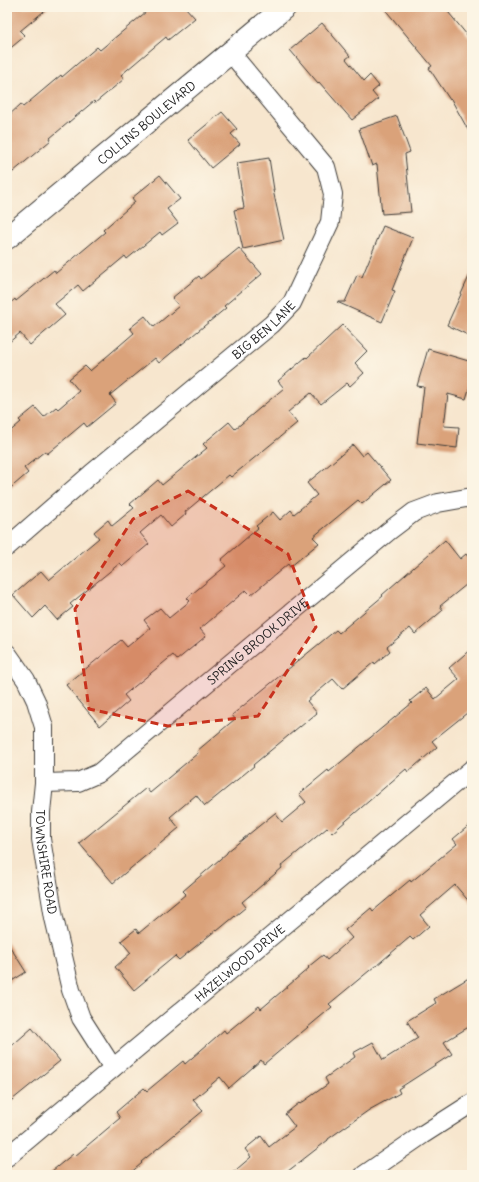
<svg xmlns="http://www.w3.org/2000/svg" width="479" height="1182" font-family="Delius,sans-serif">
<style>
.building{fill:#daa27a}
.lines{fill:none;stroke-linecap:round;stroke-linejoin:round}
.street-casing{stroke:#3d3a37;stroke-width:20}
.secondary-casing{stroke:#3d3a37;stroke-width:24}
.street{stroke:#fff;stroke-width:18}
.secondary{stroke:#fff;stroke-width:22}
.marked{fill:#c8321e;fill-opacity:0.2;stroke:#c8321e;stroke-width:3;stroke-dasharray:8 5;stroke-linejoin:round}
.labels{text-anchor:middle;dominant-baseline:central;stroke-width:4;stroke-linejoin:round;paint-order:stroke}
.street-label{font-size:12px;fill:#1c1c1c;stroke:#fcf5e5}
</style>
<rect width="100%" height="100%" fill="#fcf5e5"/>
<filter id="ink" filterUnits="userSpaceOnUse"><feTurbulence type="fractalNoise" baseFrequency=".025" numOctaves="2"/><feDisplacementMap in="SourceGraphic" scale="8" xChannelSelector="R" yChannelSelector="G"/><feConvolveMatrix kernelMatrix="1 2 1 2 8 2 1 2 1" color-interpolation-filters="sRGB"/></filter>
<filter id="wash" filterUnits="userSpaceOnUse"><feTurbulence type="fractalNoise" baseFrequency=".012" numOctaves="4" result="noise"/><feDisplacementMap in="SourceGraphic" scale="16" xChannelSelector="R" yChannelSelector="G"/><feGaussianBlur stdDeviation="0.9" result="paint"/><feColorMatrix in="noise" values="0 0 0 0 0 0 0 0 0 0 0 0 0 0 0 0 0 1.4 0 .05"/><feComposite in="paint" operator="in"/></filter>
<g filter="url(#wash)">
<rect width="100%" height="100%" fill="#f7e6ce"/>
<g id="blocks">
<g class="building">
<path d="M7 7H49L20 31 25 36 7 51Z"/>
<path d="M152 7H185L195 18 168 40 166 37 121 75 124 79 95 103 94 101 50 138 51 140 7 177V117L21 104 23 107 61 75 62 77 97 47 100 50Z"/>
<path d="M383 7H444L472 41V137L451 99 450 100 429 68 432 66Z"/>
<path d="M322 23 350 56 346 59 364 81 370 75 379 86 372 92 378 99 352 120 319 82 318 83 290 50Z"/>
<path d="M222 112 237 129 231 134 240 144 211 168 188 140Z"/>
<path d="M397 116 410 152 405 154 411 212 382 214 377 164 372 166 359 129Z"/>
<path d="M269 158 274 190H273L284 240 243 249 234 210 244 208 237 163Z"/>
<path d="M160 175 180 199 167 209 178 223 162 235 160 232 127 259 125 256 83 291 78 285 55 304 65 315 30 345 20 333 7 344V306L15 299 16 301 54 270 56 273 105 232 103 230 135 202 132 198Z"/>
<path d="M383 226 413 238 392 290 395 291 382 322 337 302H345L357 275 362 277Z"/>
<path d="M239 248 262 274 224 306 226 308 159 363 155 358 110 395 116 403 87 427 84 423 47 454 45 451 24 468 28 473 7 491V434L21 422 19 420 35 407 44 417 56 407 58 409 79 391 69 379 85 366 90 371 134 333 130 328 145 316 154 327 179 306 172 298 199 276 201 279Z"/>
<path d="M472 270V337L447 325Z"/>
<path d="M342 325 367 351 355 363 364 373 350 386 347 383 321 404 311 393 288 412 297 423 231 477 229 475 185 512 186 514 171 527 161 515 140 533 149 544 123 566 120 563 70 604 73 607 57 620 45 606 33 618 13 595 41 571 49 580 99 538 94 532 108 520 112 526 134 508 130 504 158 480 162 485 207 448 203 444 229 422 235 429 284 388 278 381 306 357 307 358Z"/>
<path d="M428 349 472 362V379L466 399 448 394 444 426 459 427 457 448 417 443 424 387 417 386Z"/>
<path d="M353 445 362 456 367 452 391 480 362 504 358 500 313 537 319 543 290 567 288 564 251 595 246 590 200 629 206 636 177 660 173 655 124 695 129 701 100 726 66 685 121 640 127 647 150 628 144 620 160 608 169 618 190 601 187 598 226 566 221 560 258 528 256 526 273 512 280 520 291 510 294 514 317 495 307 483Z"/>
<path d="M445 540 460 559 466 554 472 562V580L440 606 443 610 415 634 410 628 387 647 390 651 375 664 374 662 342 689 333 679 307 701 317 713 300 727V726L253 765 254 766 205 806 196 795 170 817 179 828 113 883 79 843 146 788 150 793 198 753 197 751 235 719 232 715 336 630 339 633 383 596 382 595Z"/>
<path d="M472 648V709L432 741 437 747 408 772 406 769 332 833 327 828 281 866 282 868 242 902 246 907 217 931 216 930 179 960 175 956 134 990 115 967 131 953 121 941 136 929 139 933 186 894 183 891 227 853V852L275 813 282 822 306 802 299 794 328 770 329 772 412 703 410 701 426 688 435 699 459 679 449 668Z"/>
<path d="M472 823V905L455 885 420 915 429 926 413 940 410 937 376 966H375L329 1004 332 1007 264 1064 261 1060 229 1088 220 1077 193 1100 203 1111 141 1162 142 1163 128 1175H47L73 1154 75 1156 120 1118 116 1112 144 1088 147 1091 183 1061 185 1064 224 1030 226 1033 259 1006 261 1009 309 968 308 967 323 955 327 960 352 938 345 930 371 908 373 911 410 880 411 882 457 844 453 839Z"/>
<path d="M7 942 26 972 7 984Z"/>
<path d="M472 976V1025L444 1042 452 1054 398 1089 400 1093 369 1110 328 1139V1140L283 1175H230L251 1157 245 1149 261 1136 269 1147 295 1127 285 1114 299 1103 300 1104 328 1084 325 1078 355 1057 353 1053 373 1042 383 1060 418 1038 407 1021 436 1003 434 999Z"/>
<path d="M32 1028 60 1061 7 1104V1050Z"/>
</g>
</g>
</g>
<g filter="url(#ink)">
<use href="#blocks" fill-opacity="0" stroke="#3d3a37" stroke-width="1"/>
<g class="lines">
<defs>
<g id="street">
<path id="s1" d="M7 547 91 474 272 324 292 303 330 222 333 194 326 167 230 52"/>
<path id="s2" d="M7 653 26 680 36 701 44 727V783L41 812V839L54 918 71 990 81 1018 113 1068"/>
<path id="s3" d="M44 783 78 782 99 773 389 531 414 512 438 503 472 497"/>
<path id="s4" d="M7 1157 113 1068 472 769"/>
<path d="M364 1175 422 1135 472 1103"/>
</g>
<g id="secondary">
<path id="s5" d="M7 238 285 7"/>
</g>
</defs>
<use href="#street" class="street-casing"/>
<use href="#secondary" class="secondary-casing"/>
<use href="#street" class="street"/>
<use href="#secondary" class="secondary"/>
</g>
</g>
<path class="marked" d="M188 491 288 554 316 627 258 716 168 726 89 709 75 609 133 519Z"/>
<g class="labels">
<g class="street-label">
<text stroke="none"><textPath href="#s5" startOffset="181">COLLINS BOULEVARD</textPath></text>
<text stroke="none"><textPath href="#s1" startOffset="336">BIG BEN LANE</textPath></text>
<text stroke="none"><textPath href="#s3" startOffset="263">SPRING BROOK DRIVE</textPath></text>
<text stroke="none"><textPath href="#s2" startOffset="219">TOWNSHIRE ROAD</textPath></text>
<text stroke="none"><textPath href="#s4" startOffset="303">HAZELWOOD DRIVE</textPath></text>
</g>
</g>
<rect width="479" height="1182" fill="none" stroke="#fcf5e5" stroke-width="24"/>
</svg>
